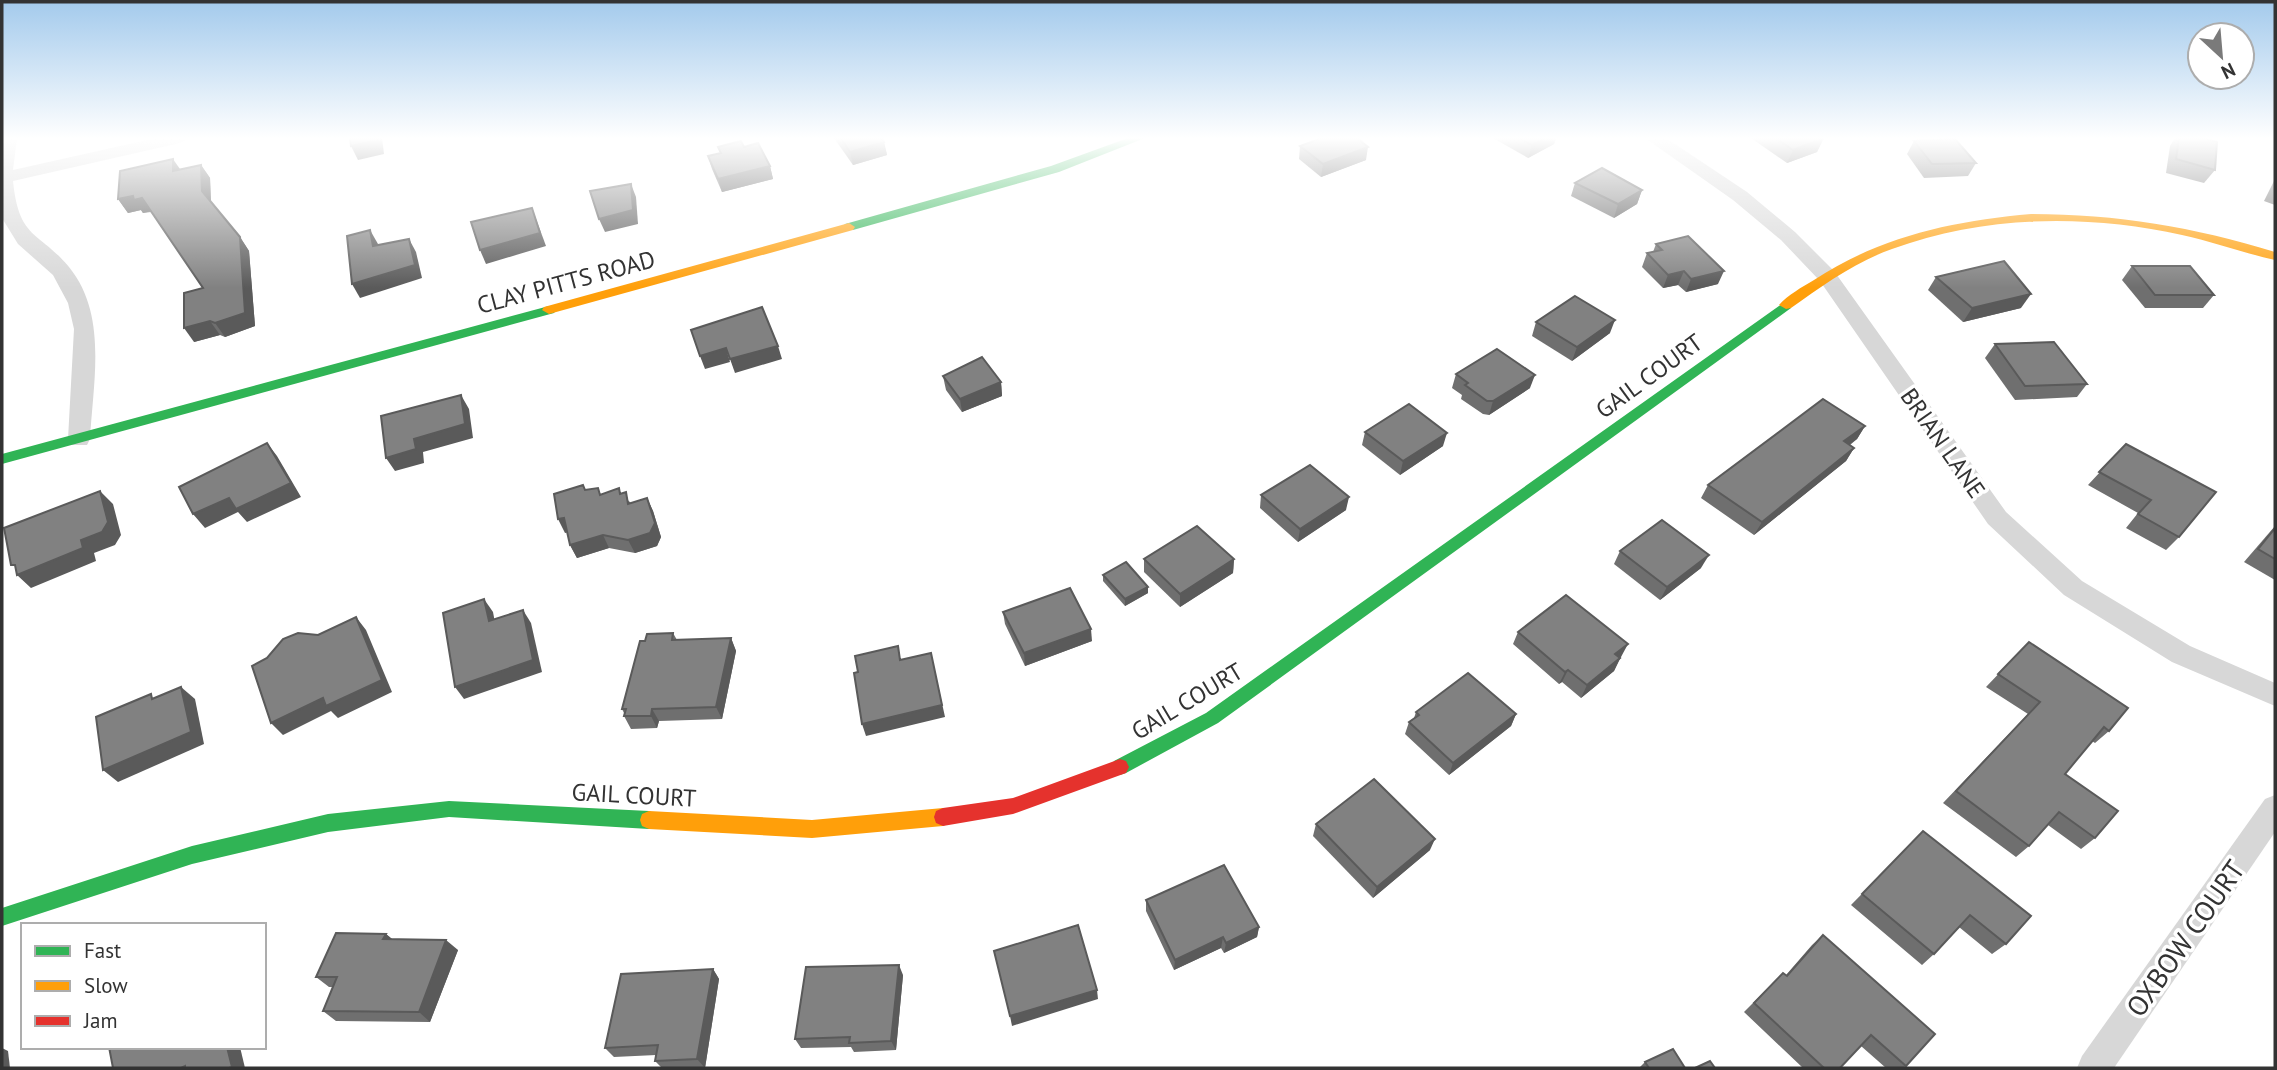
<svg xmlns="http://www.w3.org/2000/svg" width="2277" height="1070" font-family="'PT Sans',sans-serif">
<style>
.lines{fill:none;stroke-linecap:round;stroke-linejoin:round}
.street{fill:#d7d7d7;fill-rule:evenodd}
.fast{fill:#30b455;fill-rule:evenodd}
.slow{fill:#ff9f0a;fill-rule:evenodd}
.jam{fill:#e5322d;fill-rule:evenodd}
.wall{fill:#6f6f6f}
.shaded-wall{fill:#5a5a5a}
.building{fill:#818181;stroke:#5a5a5a;stroke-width:2}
.labels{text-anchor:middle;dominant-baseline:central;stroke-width:7;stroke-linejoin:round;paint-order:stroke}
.street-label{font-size:24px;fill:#333;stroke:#fff}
.near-street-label{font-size:28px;fill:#333;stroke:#fff}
</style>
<rect width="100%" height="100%" fill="#fff"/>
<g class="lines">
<g class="street">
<path d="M2 138H17L13 170 156 138H189L180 143 13 181C19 240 38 230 69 267 108 315 93 382 90 439L87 445H71L68 439 74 329 68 303 53 275 18 244 2 218Z"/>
<path d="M1645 138H1666L1747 192 1795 232 1834 271 2006 512 2082 581 2190 646 2275 683V706L2172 662 2064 595 1988 524 1820 281 1781 240 1733 200Z"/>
<path d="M2275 795V832L2114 1068H2077L2082 1056 2265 799Z"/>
</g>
<g class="fast">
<path d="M1128 138H1145L1059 172 853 230H845L843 227 845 224 1051 166Z"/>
<path d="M1786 301 1791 302V308L1218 723 1126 773 1120 775 1114 773 1111 767 1114 761 1206 713Z"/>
<path d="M549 306 556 310 554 313 2 464V454Z"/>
<path d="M449 801 649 811 656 814 658 820 656 826 649 829 449 817 328 832 192 864 2 926V908L192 846 328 814Z"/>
</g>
<g class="slow">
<path d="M2031 214C2116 214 2194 227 2275 252V260C2244 253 2214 242 2182 235 2087 214 1984 215 1892 249 1855 262 1822 286 1791 308L1786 309 1779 305C1788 295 1802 287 1814 280 1881 236 1953 221 2031 214Z"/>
<path d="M849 223 855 227 853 230 549 314 542 310 544 307Z"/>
<path d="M943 808 950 811 952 817 950 823 943 826 812 838 649 829 642 826 640 820 642 814 649 811 812 820Z"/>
</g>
<path class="jam" d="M1120 759 1126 761 1129 767 1126 773 1013 814 943 826 936 823 934 817 936 811 943 808 1013 798Z"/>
</g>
<g class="wall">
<path d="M834 138H881L884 142 887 155 853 165Z"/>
<path d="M1493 138H1556L1554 144 1528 158Z"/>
<path d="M1751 138H1823L1817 152 1787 163Z"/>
<path d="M2175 138H2201L2215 170 2204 183 2166 173 2170 146Z"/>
<path d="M1914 141 1976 163 1968 176 1924 178 1907 154Z"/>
<path d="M1300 146 1366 160 1321 177 1299 159Z"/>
<path d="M718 147H744L770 166 773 179 722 192 712 169 708 156 720 153Z"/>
<path d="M201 165 210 178 211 202 240 237 249 251 255 326 225 337 220 335 194 342 203 288 151 212 143 213 141 210 128 213 118 199 180 170Z"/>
<path d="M2275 179V205L2264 201Z"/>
<path d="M1575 183 1642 190 1637 204 1614 218 1571 196Z"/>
<path d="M1656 244 1718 284 1686 292 1678 285 1663 288 1642 267 1647 253 1653 252Z"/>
<path d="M2132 266 2214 295 2203 308H2145L2122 280Z"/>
<path d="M1936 277 2021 308 1963 322 1928 290Z"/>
<path d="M1536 322 1610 333 1572 361 1532 336Z"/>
<path d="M1995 344 2087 384 2077 397 2015 400 1985 358Z"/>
<path d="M1456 374 1530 388 1489 415 1483 414 1461 399 1462 395 1452 388Z"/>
<path d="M943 376 1001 382 1002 396 962 412 946 390Z"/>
<path d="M1865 426 1857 439 1850 445 1854 448 1846 461 1754 535 1701 498 1708 485Z"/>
<path d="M1365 432 1443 446 1400 475 1362 445Z"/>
<path d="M2126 444 2179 537 2166 550 2126 528 2138 513 2088 485Z"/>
<path d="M598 488 601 495 619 488 621 494 631 503 647 498 653 511 661 537 657 546 635 553 609 548 577 558 570 545 567 532 565 533 586 490Z"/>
<path d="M1261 495 1346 510 1298 542 1260 508Z"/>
<path d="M2275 526V580L2244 562Z"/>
<path d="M1620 551 1701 568 1660 600 1614 564Z"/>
<path d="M1144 559H1234L1233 573 1180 607 1144 572Z"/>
<path d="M1103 575 1148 593 1125 606 1103 581Z"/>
<path d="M1003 612 1092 641 1025 666 1005 624Z"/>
<path d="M1518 632 1621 657 1614 671 1581 698 1562 682 1559 684 1513 644Z"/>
<path d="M673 633 677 640 731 638 736 651 722 719 659 721 657 728 631 729 624 716V713L622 709 645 641Z"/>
<path d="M2029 642 2109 731 2095 743 2092 741 2065 774 2095 838 2081 849 2048 825 2029 846 2016 857 1943 803 2028 714 1986 687Z"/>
<path d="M1416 712 1516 714 1511 726 1449 775 1405 734 1409 722 1414 718Z"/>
<path d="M1316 824 1430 850 1373 898 1313 836Z"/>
<path d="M1912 843 2006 944 1992 954 1959 927 1934 954 1922 965 1851 905Z"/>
<path d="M1146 900 1259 927 1257 937 1224 953 1221 948 1174 970 1146 911Z"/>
<path d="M386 934 392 939 458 950 430 1022 336 1021 323 1011 333 987H329L316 977Z"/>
<path d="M1823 935 1906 1066 1903 1068H1886L1861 1046 1840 1068H1803L1744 1012 1783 973 1786 975 1812 945Z"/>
<path d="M713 969 719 979 705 1068H662L655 1061 656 1055 614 1057 605 1048Z"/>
<path d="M903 975 896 1050 854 1052 851 1047 801 1048 795 1039Z"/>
<path d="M1645 1062 1685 1068H1639Z"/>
</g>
<g class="shaded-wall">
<path d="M377 138H382L384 154 358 160 351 146Z"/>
<path d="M1544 138H1556L1554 144 1528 158 1532 145Z"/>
<path d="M1824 138 1817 152 1787 163 1793 150Z"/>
<path d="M884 142 887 155 853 165 850 152Z"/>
<path d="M1368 147 1366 160 1321 177 1323 164Z"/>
<path d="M173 159 182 172 173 171Z"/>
<path d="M201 165 210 178 211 204 202 191Z"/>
<path d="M770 166 773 179 722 192 718 179Z"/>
<path d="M631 184 636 197 638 224 605 232 599 219Z"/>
<path d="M1642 190 1637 204 1614 218 1618 204Z"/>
<path d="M133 196 142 198 152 211 143 213 141 210 128 213 118 199Z"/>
<path d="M532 208 546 246 486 264 480 250Z"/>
<path d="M370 230 378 244 381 260 373 246Z"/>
<path d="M240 237 249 251 255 326 225 337 215 323Z"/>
<path d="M409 239 416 252 422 278 360 298 352 284Z"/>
<path d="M1684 271 1678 285 1663 288 1668 275Z"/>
<path d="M1724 271 1718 284 1686 292 1691 279Z"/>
<path d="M2031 294 2021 308 1963 322 1972 308Z"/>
<path d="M1615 320 1610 333 1572 361 1577 347Z"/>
<path d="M210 321 220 335 194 342 184 328Z"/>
<path d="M778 346 782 359 735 373 730 359Z"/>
<path d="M726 348 730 362 705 369 700 356Z"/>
<path d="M1535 375 1530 388 1489 415 1493 401Z"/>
<path d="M1001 382 1002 396 962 412 960 399Z"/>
<path d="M461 395 469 409 473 438 423 452 424 463 395 471 386 458 414 439Z"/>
<path d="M1865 426 1857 439 1836 454 1844 441Z"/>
<path d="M1447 433 1443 446 1400 475 1403 461Z"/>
<path d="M267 443 277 456 301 497 247 522 238 512 205 528 193 514 229 498Z"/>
<path d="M1854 448 1846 461 1754 535 1762 522Z"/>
<path d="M100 491 113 504 121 535 115 545 94 553 96 561 31 588 17 575 81 540Z"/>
<path d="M1349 497 1346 510 1298 542 1300 529Z"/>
<path d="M647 498 653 511 661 537 657 546 635 553 628 540Z"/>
<path d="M564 518 571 531 565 533 558 519Z"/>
<path d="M603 535 609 548 577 558 570 545Z"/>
<path d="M1709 555 1701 568 1660 600 1667 587Z"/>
<path d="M1234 559 1233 573 1180 607V594Z"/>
<path d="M1148 587V593L1125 606V599Z"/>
<path d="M484 599 493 612 497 634 489 621Z"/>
<path d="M523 610 531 623 542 672 464 699 455 687Z"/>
<path d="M356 617 366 630 392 692 338 718 331 711 283 735 271 723Z"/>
<path d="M1091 629 1092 641 1025 666 1024 653Z"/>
<path d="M731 638 736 651 722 719 716 707Z"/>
<path d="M1628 644 1621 657 1609 667 1615 654Z"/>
<path d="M931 653 945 717 866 736 862 724Z"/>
<path d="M1620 658 1614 671 1581 698 1587 685Z"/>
<path d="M1568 670 1562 682 1559 684 1565 672Z"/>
<path d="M181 687 195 699 204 744 118 782 103 770Z"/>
<path d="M652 709 659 721 657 728 651 716Z"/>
<path d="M1516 714 1511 726 1449 775 1453 763Z"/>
<path d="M1435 839 1430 850 1373 898 1377 887Z"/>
<path d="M1259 927 1257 937 1224 953 1226 943Z"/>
<path d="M386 934 398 944 383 939Z"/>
<path d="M1223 937 1221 948 1174 970 1175 960Z"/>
<path d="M446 940 458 950 430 1022 419 1012Z"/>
<path d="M899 965 903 975 896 1050 891 1041Z"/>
<path d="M713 969 719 979 705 1068 697 1059Z"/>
<path d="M1097 990 1098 999 1012 1026 1010 1016Z"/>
<path d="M227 1047H240L245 1068H229Z"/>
<path d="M2 1048 8 1051 10 1068H2Z"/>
</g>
<g class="building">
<path d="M350 138H377V140L351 146Z"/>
<path d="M841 138H881L884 142 850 152Z"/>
<path d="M1322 138H1357L1368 147 1323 164 1300 146Z"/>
<path d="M1520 138H1544L1532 145Z"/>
<path d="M1776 138H1824L1793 150Z"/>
<path d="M2179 138H2201L2217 142 2215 170 2176 159Z"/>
<path d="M1955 139 1976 163 1932 164 1914 141Z"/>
<path d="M741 141 744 147 758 143 770 166 718 179 708 156 721 153 718 147Z"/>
<path d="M173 159V171L201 165 202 191 240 237 245 313 215 323 210 321 184 328V293L203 288 142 198 134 200 133 196 118 199 120 171Z"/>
<path d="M1602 168 1642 190 1618 204 1575 183Z"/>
<path d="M631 184 633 210 599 219 590 191Z"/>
<path d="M532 208 540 233 480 250 471 222Z"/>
<path d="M370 230 373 246 409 239 415 265 352 284 347 236Z"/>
<path d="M1688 236 1724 271 1691 279 1684 271 1668 275 1647 253 1662 250 1656 244Z"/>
<path d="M2004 261 2031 294 1972 308 1936 277Z"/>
<path d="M2132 266H2190L2214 295H2155Z"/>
<path d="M1575 296 1615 320 1577 347 1536 322Z"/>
<path d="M762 307 778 346 730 359 726 348 700 356 691 330Z"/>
<path d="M2054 342 2087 384 2025 386 1995 344Z"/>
<path d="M1497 349 1535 375 1493 401H1487L1465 385 1468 383 1456 374Z"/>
<path d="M982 357 1001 382 960 399 943 376Z"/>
<path d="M461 395 465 424 414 439 416 449 386 458 381 416Z"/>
<path d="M1823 399 1865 426 1844 441 1854 448 1762 522 1708 485Z"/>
<path d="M1409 404 1447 433 1403 461 1365 432Z"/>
<path d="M267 443 291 483 236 509 229 498 193 514 179 487Z"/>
<path d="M2126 444 2216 492 2179 537 2138 514 2151 500 2099 472Z"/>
<path d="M1310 465 1349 497 1300 529 1261 495Z"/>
<path d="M583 485 585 490 598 488 600 495 619 488 620 494 626 492 628 504 647 498 655 523 650 533 628 540 603 535 570 545 564 518 558 519 554 494Z"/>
<path d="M100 491 108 522 102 532 81 540 83 548 17 575 15 565H11L4 528Z"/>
<path d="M1662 520 1709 555 1667 587 1620 551Z"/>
<path d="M1197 526 1234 559 1180 594 1144 559Z"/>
<path d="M2275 528V559L2258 549Z"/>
<path d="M1126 562 1148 587 1125 599 1103 575Z"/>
<path d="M1070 588 1091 629 1024 653 1003 612Z"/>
<path d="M1566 595 1628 644 1615 654 1620 658 1587 685 1568 670 1565 672 1518 632Z"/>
<path d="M484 599 489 621 523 610 533 660 455 687 443 613Z"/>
<path d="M356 617 382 680 326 706 323 698 271 723 252 666 267 658 283 639 298 633 318 635Z"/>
<path d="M673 633 672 640 731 638 716 707 652 709 651 716H624L626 709H622L640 641H645L647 634Z"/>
<path d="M2029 642 2128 708 2109 731 2104 727 2065 774 2118 811 2095 838 2059 812 2029 846 1956 791 2040 702 1998 674Z"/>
<path d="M898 646 900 660 931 653 942 705 862 724 854 673 858 672 855 656Z"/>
<path d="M1468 673 1516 714 1453 763 1409 722 1419 715 1416 712Z"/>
<path d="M181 687 191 732 103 770 96 717 151 694 152 699Z"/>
<path d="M1374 779 1435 839 1377 887 1316 824Z"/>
<path d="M1923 831 2031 916 2006 944 1970 915 1934 954 1862 894Z"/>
<path d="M1224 865 1259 927 1226 943 1223 937 1175 960 1146 900Z"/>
<path d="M1078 925 1097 990 1010 1016 994 951Z"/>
<path d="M336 933 386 934 383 939 446 940 419 1012 323 1011 337 977H316Z"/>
<path d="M1823 935 1935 1034 1906 1066 1871 1035 1840 1068H1824L1754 1003 1783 973 1787 976Z"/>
<path d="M899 965 891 1041 849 1043 850 1037 795 1039 806 967Z"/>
<path d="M713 969 697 1059 655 1061 658 1045 605 1048 621 974Z"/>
<path d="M109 1047H227L232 1067 229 1068H185V1066L181 1068H113Z"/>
<path d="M1673 1049 1685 1068H1649L1645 1062Z"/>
<path d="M1710 1061 1715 1068H1695Z"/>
</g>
<linearGradient id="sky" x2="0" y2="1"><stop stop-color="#a3caec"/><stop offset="0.48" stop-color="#fff"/><stop offset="1" stop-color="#fff" stop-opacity="0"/></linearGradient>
<rect width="2277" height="288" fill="url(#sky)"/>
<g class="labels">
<g class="street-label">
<text transform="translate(566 282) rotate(-15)">CLAY PITTS ROAD</text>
<text transform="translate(1649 376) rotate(-36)">GAIL COURT</text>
<text transform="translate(1943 443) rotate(55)">BRIAN LANE</text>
<text transform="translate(1187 701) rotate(-31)">GAIL COURT</text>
<text transform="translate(634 795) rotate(3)">GAIL COURT</text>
</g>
<g class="near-street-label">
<text transform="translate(2185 938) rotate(-55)">OXBOW COURT</text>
</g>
</g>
<rect width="2277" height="1070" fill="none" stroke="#333333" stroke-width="7"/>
<rect x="21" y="923" width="245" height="126" fill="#ffffff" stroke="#adadad" stroke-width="2"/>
<rect x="35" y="946" width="35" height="10" fill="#30b455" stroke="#adadad" stroke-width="2"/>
<text x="84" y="958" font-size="21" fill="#333333">Fast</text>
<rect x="35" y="981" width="35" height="10" fill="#ff9f0a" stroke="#adadad" stroke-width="2"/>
<text x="84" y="993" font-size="21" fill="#333333">Slow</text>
<rect x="35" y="1016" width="35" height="10" fill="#e5322d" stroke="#adadad" stroke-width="2"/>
<text x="84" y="1028" font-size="21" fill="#333333">Jam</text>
<g transform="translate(2221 56) rotate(154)"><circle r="33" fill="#ffffff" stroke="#adadad" stroke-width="2"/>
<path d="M0-5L12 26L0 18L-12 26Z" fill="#7a7a7a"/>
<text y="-10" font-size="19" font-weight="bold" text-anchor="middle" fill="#333333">N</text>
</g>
</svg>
